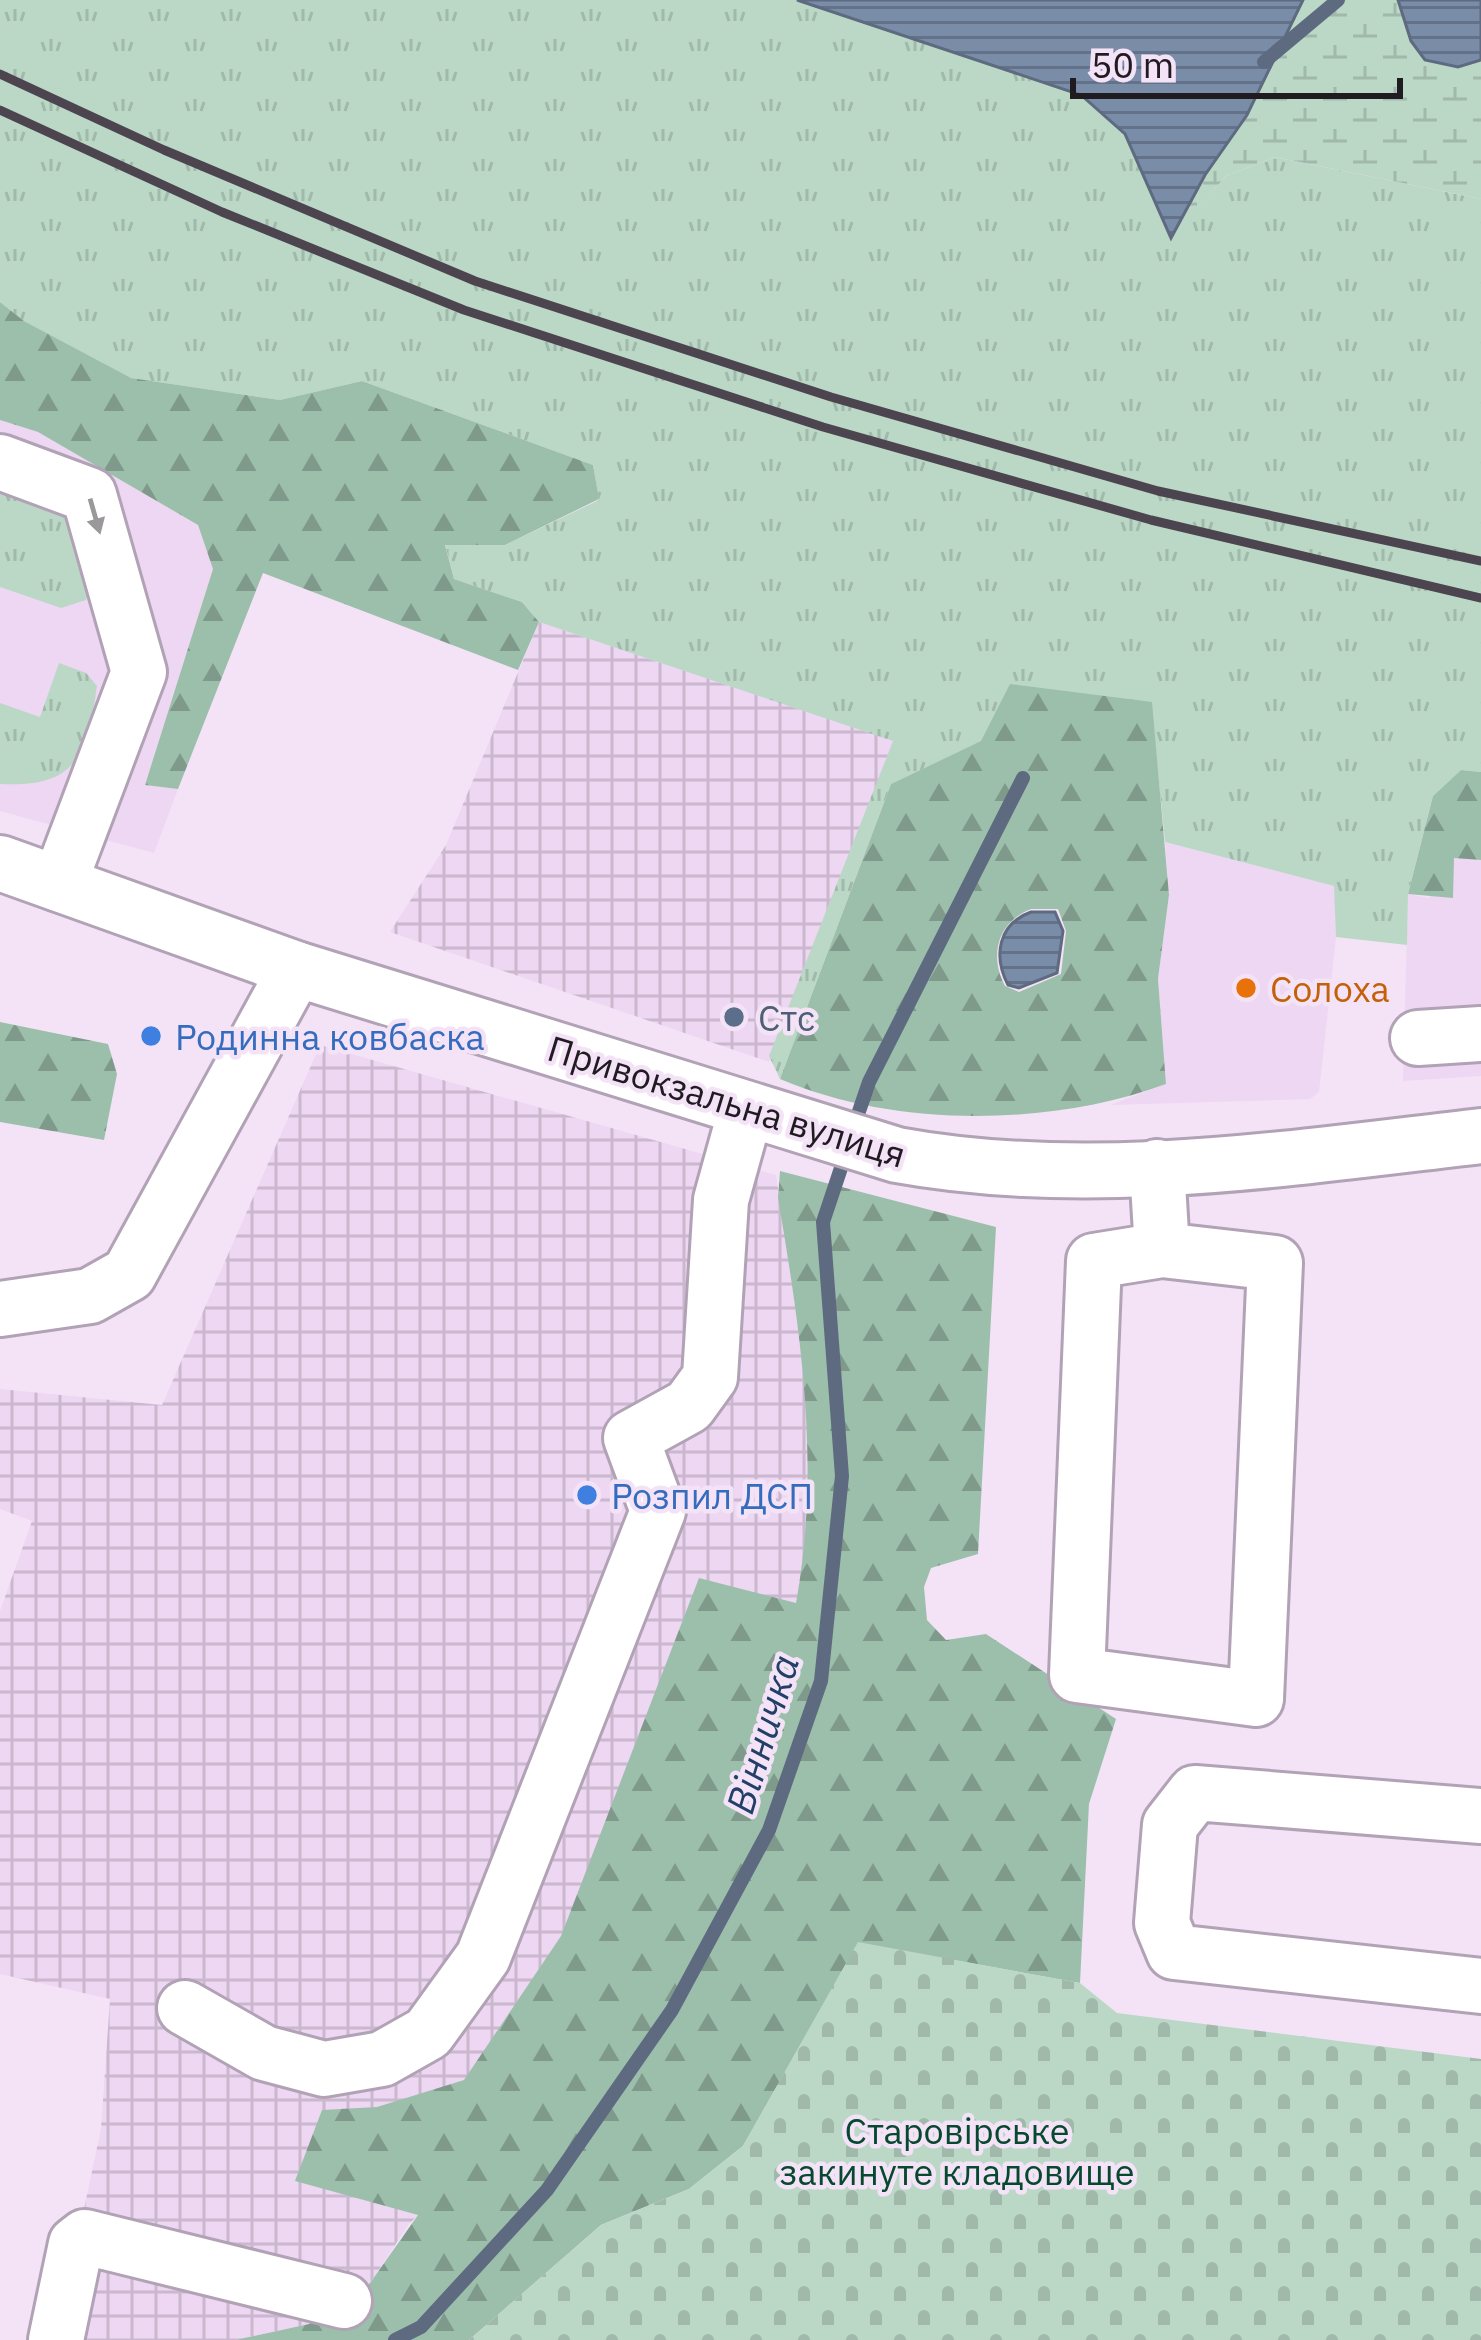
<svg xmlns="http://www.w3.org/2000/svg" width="1481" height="2340" font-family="'IBM Plex Sans',sans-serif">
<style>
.built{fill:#edd7f2}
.industrial{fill:url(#industrial-grid)}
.grass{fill:url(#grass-tufts)}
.forest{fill:url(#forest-firs);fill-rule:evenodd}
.wetland{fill:url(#wetland-marsh)}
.cemetery{fill:url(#cemetery-stones)}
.water{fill:url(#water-rules);stroke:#5e6a80;stroke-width:3}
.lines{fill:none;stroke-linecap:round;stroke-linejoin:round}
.stream{stroke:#5e6a80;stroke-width:14}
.minor-casing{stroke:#b2a2b6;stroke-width:60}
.minor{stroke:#fff;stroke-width:54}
.rail{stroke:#4c444e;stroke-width:9}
.oneway{fill:#9b989b}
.food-dot{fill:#e8710a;stroke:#f4e3f7;stroke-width:4.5}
.service-dot{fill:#5c6f8a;stroke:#f4e3f7;stroke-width:4.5}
.shop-dot{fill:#3f7fe0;stroke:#f4e3f7;stroke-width:4.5}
.labels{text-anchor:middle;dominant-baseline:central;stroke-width:9;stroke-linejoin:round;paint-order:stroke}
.food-label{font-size:36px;fill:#c56008;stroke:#f4e3f7;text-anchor:start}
.service-label{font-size:36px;fill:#4e5e75;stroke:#f4e3f7;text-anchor:start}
.shop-label{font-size:36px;fill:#366cbe;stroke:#f4e3f7;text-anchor:start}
.street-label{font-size:36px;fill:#201a21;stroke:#f4e3f7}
.park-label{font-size:36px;fill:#07492f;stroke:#f4e3f7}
.water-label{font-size:39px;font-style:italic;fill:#224067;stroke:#f4e3f7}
</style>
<defs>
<pattern id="industrial-grid" width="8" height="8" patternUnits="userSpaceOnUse" patternTransform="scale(3)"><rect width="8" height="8" fill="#edd7f2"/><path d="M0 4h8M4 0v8" fill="none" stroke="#cbb8cf"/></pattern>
<pattern id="grass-tufts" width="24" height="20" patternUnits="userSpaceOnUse" patternTransform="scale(3)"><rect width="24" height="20" fill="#bbd8c7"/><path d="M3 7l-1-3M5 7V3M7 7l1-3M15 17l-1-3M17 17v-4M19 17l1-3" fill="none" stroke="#a0b9ab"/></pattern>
<pattern id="forest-firs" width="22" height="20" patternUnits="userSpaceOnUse" patternTransform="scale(3)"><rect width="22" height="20" fill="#9cbfab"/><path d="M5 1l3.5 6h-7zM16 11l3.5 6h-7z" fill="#7f9a8b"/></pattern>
<pattern id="wetland-marsh" width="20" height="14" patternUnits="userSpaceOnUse" patternTransform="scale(3)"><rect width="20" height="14" fill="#bbd8c7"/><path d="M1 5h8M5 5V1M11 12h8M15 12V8" fill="none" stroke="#a0b9ab"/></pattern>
<pattern id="cemetery-stones" width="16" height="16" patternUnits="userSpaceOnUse" patternTransform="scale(3)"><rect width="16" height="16" fill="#bbd8c7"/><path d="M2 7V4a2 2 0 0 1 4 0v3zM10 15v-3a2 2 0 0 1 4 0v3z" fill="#a0b9ab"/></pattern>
<pattern id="water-rules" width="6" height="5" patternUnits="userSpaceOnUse" patternTransform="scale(3)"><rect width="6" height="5" fill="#798da8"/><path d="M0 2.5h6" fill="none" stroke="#637288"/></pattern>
</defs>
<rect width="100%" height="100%" fill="#f4e3f7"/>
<g class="built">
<path d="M0 420 38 432 198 525 213 569 145 785 178 789 154 853 0 811Z"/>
<path d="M1165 842 1335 886 1336 937 1319 1092 1310 1099 1110 1105 1166 1084 1158 979 1169 896Z"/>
<path d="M1454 857 1481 860V1076L1403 1081 1408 894 1429 898Z"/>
</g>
<g class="industrial">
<path d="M539 622 894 741 769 1062 390 932 446 845Z"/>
<path d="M320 1045 776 1175 807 1386 808 1534 793 1621 475 2159 409 2224 370 2283 309 2324 235 2340H56L101 2129 110 1999 0 1974V1611L32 1521 0 1509V1389L162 1405Z"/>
</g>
<g class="grass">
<path d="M0 0H797L1081 94 1125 134 1171 237 1226 176 1275 157 1481 199V772L1461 770 1433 796 1408 894 1407 945 1336 937 1334 886 1165 842 1151 702 982 741 891 784 780 1079 769 1056 893 741 539 622 522 602 454 579 445 544 505 545 599 500 593 465 362 381 280 400 130 378 24 321 0 302Z"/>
<path d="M0 479C17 485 38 490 53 499 85 519 97 568 86 600L61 608 0 587Z"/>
<path d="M59 663 86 673 97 686C87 756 77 788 0 784V703L40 717Z"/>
</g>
<g class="forest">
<path d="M0 302 24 321 131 378 280 400 362 381 593 465 599 499 505 545H445L454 579 522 602 539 622 518 670 263 573 178 789 145 785 213 569 198 525 38 432 0 420Z"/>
<path d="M1010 684 1152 702 1169 895 1158 979 1166 1084C1049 1127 895 1128 780 1079L891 784 981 741ZM1031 909H1058L1066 931 1061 974 1019 992 1005 986C989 956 997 922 1031 909Z"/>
<path d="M1461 770 1481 772V860L1454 858 1453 898 1408 894 1433 796Z"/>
<path d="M0 1022 108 1044 117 1074 104 1140 0 1122Z"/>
<path d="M780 1171 996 1227 978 1554 931 1568 924 1587 927 1620 946 1640 986 1634 1116 1719 1089 1804 1080 1983 858 1943 743 2146 689 2189 601 2225 469 2340H235L309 2324 370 2283 418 2215 295 2181 322 2110 377 2107 464 2080 561 1936 699 1578 796 1603C821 1465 801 1334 778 1198Z"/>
</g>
<path class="wetland" d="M1212 0H1481V199L1275 157 1226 176 1171 238 1125 134Z"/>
<path class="cemetery" d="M858 1942 1080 1983 1117 2013 1481 2059V2340H469L601 2225 689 2189 743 2146Z"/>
<g class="water">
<path d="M797 0H1303L1247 115 1205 175 1171 238 1125 134 1081 95Z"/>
<path d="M1398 0H1481V60L1458 67 1425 60 1411 41Z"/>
<path d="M1031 912H1055L1063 931 1057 973 1019 988 1008 985C993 956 998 924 1031 912Z"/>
</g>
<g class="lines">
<g class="stream">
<path d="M1264 62 1338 0"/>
<path d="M853 1129 869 1082 1023 778"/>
<path d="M395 2340 421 2327 547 2190 672 2010 769 1830 821 1681 842 1476 823 1222 847 1150"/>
</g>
<defs>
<g id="minor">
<path d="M0 462 89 495 139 672 59 884"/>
<path d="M0 863 296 969 897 1155C1089 1190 1289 1158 1481 1136"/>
<path d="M1418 1038 1481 1034"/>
<path d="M1157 1167 1162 1250 1094 1261 1077 1675 1256 1699 1275 1263 1162 1250"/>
<path d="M0 1309 90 1296 129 1274 296 969"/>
<path d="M1481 1816 1195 1793 1170 1825 1162 1923 1174 1952 1481 1986"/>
<path d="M185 2008 264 2053 324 2069 382 2059 428 2033 483 1957 658 1511 631 1438 689 1406 710 1377 721 1200 746 1110"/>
<path d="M56 2340 76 2244 85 2237 344 2301"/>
</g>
</defs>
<use href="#minor" class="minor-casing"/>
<use href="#minor" class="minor"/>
<g class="rail">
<path d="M0 74 164 150 475 281 831 397 1158 491 1481 561"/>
<path d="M0 110 222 212 464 310 823 427 1151 520 1481 598"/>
</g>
</g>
<defs><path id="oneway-solid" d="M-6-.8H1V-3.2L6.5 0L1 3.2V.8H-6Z" transform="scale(3)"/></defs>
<use class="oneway" href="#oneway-solid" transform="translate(95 516) rotate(74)"/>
<circle class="food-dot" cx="1246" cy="988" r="12"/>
<circle class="service-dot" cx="734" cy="1017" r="12"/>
<g class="shop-dot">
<circle cx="151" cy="1036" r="12"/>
<circle cx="587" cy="1495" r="12"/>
</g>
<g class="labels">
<g class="food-label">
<text x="1270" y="988">Солоха</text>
</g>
<g class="service-label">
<text x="758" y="1017">Стс</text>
</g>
<g class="shop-label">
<text x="175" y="1036">Родинна ковбаска</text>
<text x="611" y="1495">Розпил ДСП</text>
</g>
<g class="street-label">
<text transform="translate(727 1101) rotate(17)">Привокзальна вулиця</text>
</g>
<g class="park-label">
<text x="957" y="2130">Старовірське<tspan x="957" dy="41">закинуте кладовище</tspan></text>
</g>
<g class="water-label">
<text transform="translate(762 1734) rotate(-73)">Вінничка</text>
</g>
</g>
<path d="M1073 78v18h327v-18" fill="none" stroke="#201a21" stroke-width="6"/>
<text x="1091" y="78" font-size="36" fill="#201a21" stroke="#f4e3f7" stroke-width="9" paint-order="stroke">50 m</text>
</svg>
